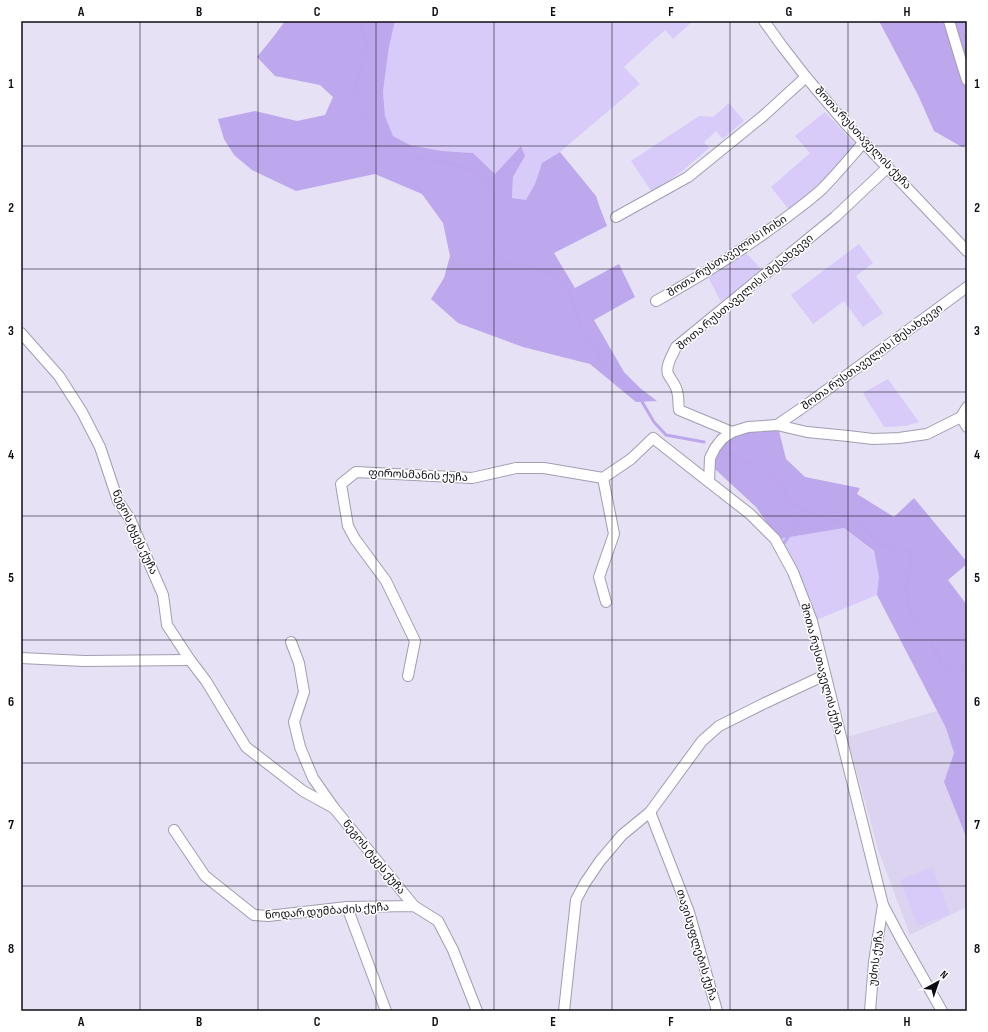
<svg xmlns="http://www.w3.org/2000/svg" width="988" height="1032" font-family="'Sofia Sans Condensed','Noto Sans Georgian',sans-serif">
<style>
.built{fill:#dbd3ef}
.green{fill:#d8cbf9}
.forest{fill:#bda7ed}
.lines{fill:none;stroke-linecap:round;stroke-linejoin:round}
.stream{stroke:#bca6ec;stroke-width:3}
.minor-casing{stroke:#a29db0;stroke-width:12}
.minor{stroke:#fff;stroke-width:10}
.grid{fill:none;stroke:#0e0c13;stroke-width:1;stroke-opacity:0.55}
.labels{text-anchor:middle;dominant-baseline:central;stroke-width:3;stroke-linejoin:round;paint-order:stroke}
.street-label{font-size:11px;fill:#0e0c13;stroke:#fff}
.neatline{fill:none;stroke:#0e0c13;stroke-width:1.5}
.grid-label{font-size:13px;text-anchor:middle;font-weight:bold;fill:#0e0c13}
</style>
<rect width="100%" height="100%" fill="#e7e1f6"/>
<path class="built" d="M937 711 946 728 954 753 944 782 967 839V907L910 935 879 852 847 737Z"/>
<g class="green">
<path d="M395 21H693L673 39 665 30 624 67 640 84 560 152 542 163 535 184 526 201 512 198 513 177 525 156 521 146 495 174 473 153 442 151 410 145 393 136 385 116 383 90 389 47Z"/>
<path d="M729 103 744 121 723 139 716 131 704 142 709 148 681 172 652 192 631 161 699 116 713 117Z"/>
<path d="M825 112 856 145 842 163 789 210 771 187 810 153 795 136Z"/>
<path d="M859 244 873 263 856 276 883 313 863 327 844 301 813 324 791 295Z"/>
<path d="M745 252 763 271 721 302 708 277Z"/>
<path d="M888 379 919 422 905 426 884 427 863 393Z"/>
<path d="M844 528 874 552 880 576 877 595 816 620 778 539Z"/>
<path d="M932 867 950 914 918 926 900 880Z"/>
</g>
<g class="forest">
<path d="M285 21H395L389 47 383 91 385 116 393 136 410 145 442 151 473 153 495 174 521 146 525 156 513 177 512 198 526 200 535 184 542 163 560 152 596 196 600 208 607 226 554 253 575 288 619 264 635 297 594 320 624 372 640 388 657 401 636 402 590 364 523 347 458 323 431 299 444 278 450 256 443 223 422 194 375 174 296 191 252 170 234 155 224 139 218 119 255 111 297 121 325 115 333 97 320 85 275 76 257 57 274 36Z"/>
<path d="M879 21H949L967 80V146L962 147 934 131 918 95Z"/>
<path d="M953 21H967V71Z"/>
<path d="M764 429 779 431 786 459 805 477 860 488 857 494 894 517 914 498 967 562V564L948 580 967 605V839L944 782 954 753 946 728 877 595 879 576 874 551 844 528 778 539 756 507 715 469 713 456 721 442 735 433Z"/>
</g>
<g class="lines">
<g class="stream">
<path d="M360 21 367 44 353 99 371 127 392 146 414 157 458 165 483 176 495 200 496 228 491 249 501 260 509 264 520 263 543 271 564 281 583 330 609 373 638 395 654 422 666 435 704 442"/>
<path d="M721 451 753 464 780 482 788 500 806 511 830 521 855 520 881 544 894 549 908 550 912 559 906 586 910 613 928 637 944 667H967"/>
<path d="M784 543 806 511"/>
</g>
<defs>
<g id="minor">
<path d="M764 21 782 46 806 77 845 123 967 251"/>
<path d="M949 21 961 61 967 80"/>
<path d="M616 217 688 177 762 117 806 77"/>
<path d="M656 301C694 280 730 258 765 233 784 219 803 206 821 190 836 175 850 158 864 142"/>
<path d="M21 333 59 376 82 412 100 447 118 501 130 519 163 595 167 625 190 660 206 681 246 747 303 791 334 808"/>
<path d="M961 417 967 427"/>
<path d="M777 425 802 408 967 287"/>
<path d="M732 432 679 410C678 404 679 397 677 391 676 385 671 380 668 374 665 366 673 354 676 347L835 217 888 167"/>
<path d="M603 478 614 534 599 577 606 602"/>
<path d="M291 642 299 663 304 692 294 722 300 747 313 778 334 808 414 906"/>
<path d="M21 658 84 661 190 660"/>
<path d="M408 676 415 641 386 581 355 539 348 526 341 484 356 472 472 478 516 468H544L603 478 631 459 653 438 709 482"/>
<path d="M650 812 689 912 717 1011"/>
<path d="M174 830 205 876 254 915 268 916 347 907 414 906 438 921 453 950 477 1011"/>
<path d="M347 907 386 1011"/>
<path d="M564 1011 576 900 585 883 600 861 622 835 650 812 702 741 719 726 765 703 825 675"/>
<path d="M870 1011 874 962 883 905"/>
<path d="M942 1011 901 939 883 905 812 621 793 572 775 539 750 514 709 482 710 458 715 448 722 439 732 432 748 427 777 425 807 432 848 436 873 439 899 438 927 434 961 417 967 407"/>
</g>
</defs>
<use href="#minor" class="minor-casing"/>
<use href="#minor" class="minor"/>
</g>
<path class="grid" d="M140 21V1011M258 21V1011M376 21V1011M494 21V1011M612 21V1011M730 21V1011M848 21V1011M21 146H967M21 269H967M21 392H967M21 516H967M21 640H967M21 763H967M21 886H967"/>
<g class="labels">
<g class="street-label">
<text transform="translate(863 138) rotate(47)">შოთა რუსთაველის ქუჩა</text>
<text transform="translate(727 256) rotate(-33)">შოთა რუსთაველის I ჩიხი</text>
<text transform="translate(745 292) rotate(-40)">შოთა რუსთაველის II შესახვევი</text>
<text transform="translate(872 357) rotate(-36)">შოთა რუსთაველის I შესახვევი</text>
<text transform="translate(418 475) rotate(3)">ფიროსმანის ქუჩა</text>
<text transform="translate(135 532) rotate(65)">ნეგოს ტყეს ქუჩა</text>
<text transform="translate(822 669) rotate(75)">შოთა რუსთაველის ქუჩა</text>
<text transform="translate(374 857) rotate(51)">ნეგოს ტყეს ქუჩა</text>
<text transform="translate(327 911) rotate(-4)">ნოდარ დუმბაძის ქუჩა</text>
<text transform="translate(697 945) rotate(73)">თავისუფლების ქუჩა</text>
<text transform="translate(876 958) rotate(-83)">უძოს ქუჩა</text>
</g>
</g>
<rect width="988" height="1032" fill="none" stroke="#ffffff" stroke-width="44"/>
<g transform="translate(938 982) rotate(40)" stroke="#ffffff" stroke-width="3" paint-order="stroke">
<path d="M0-3L7 15L0 10L-7 15Z" fill="#0e0c13"/>
<text y="-6" font-size="11" font-weight="bold" text-anchor="middle" fill="#0e0c13">N</text>
</g>
<rect x="22" y="22" width="944" height="988" class="neatline"/>
<g class="grid-label">
<text x="81" y="16">A</text>
<text x="199" y="16">B</text>
<text x="317" y="16">C</text>
<text x="435" y="16">D</text>
<text x="553" y="16">E</text>
<text x="671" y="16">F</text>
<text x="789" y="16">G</text>
<text x="907" y="16">H</text>
<text x="11" y="88">1</text>
<text x="977" y="88">1</text>
<text x="11" y="212">2</text>
<text x="977" y="212">2</text>
<text x="11" y="335">3</text>
<text x="977" y="335">3</text>
<text x="11" y="459">4</text>
<text x="977" y="459">4</text>
<text x="11" y="582">5</text>
<text x="977" y="582">5</text>
<text x="11" y="706">6</text>
<text x="977" y="706">6</text>
<text x="11" y="829">7</text>
<text x="977" y="829">7</text>
<text x="11" y="953">8</text>
<text x="977" y="953">8</text>
<text x="81" y="1026">A</text>
<text x="199" y="1026">B</text>
<text x="317" y="1026">C</text>
<text x="435" y="1026">D</text>
<text x="553" y="1026">E</text>
<text x="671" y="1026">F</text>
<text x="789" y="1026">G</text>
<text x="907" y="1026">H</text>
</g>
</svg>
